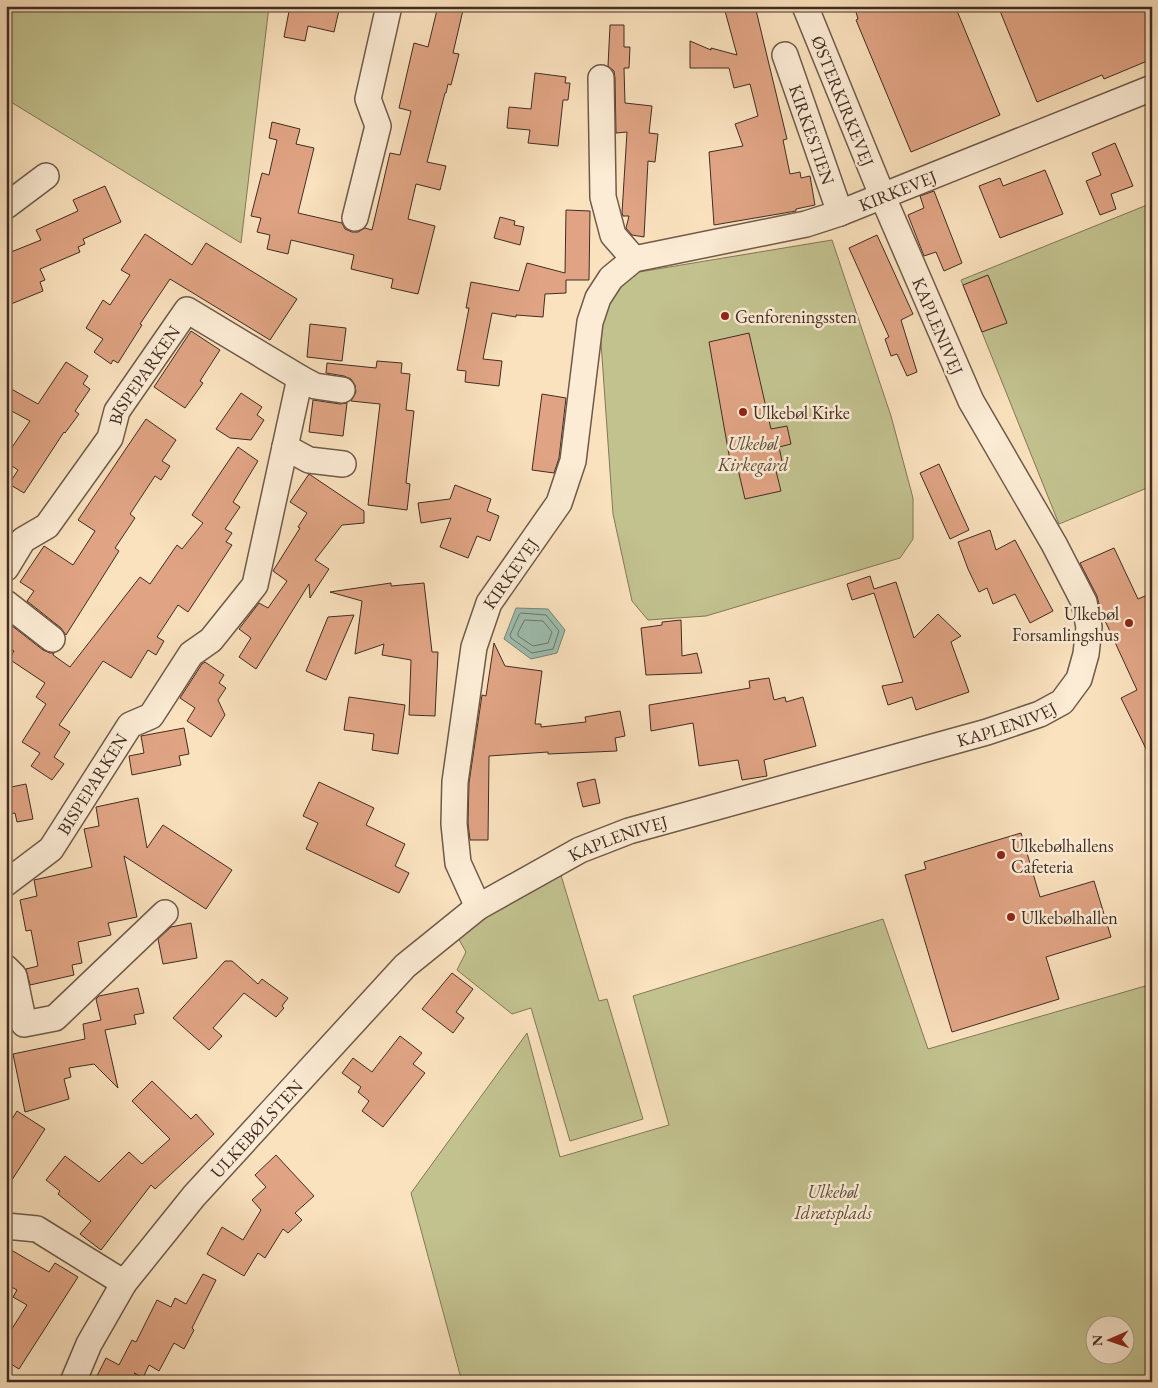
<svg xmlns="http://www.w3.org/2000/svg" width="1158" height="1388" font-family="'EB Garamond',serif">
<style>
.green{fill:#c2c28f;stroke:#827759;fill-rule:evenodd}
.water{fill:#9ebeaf;stroke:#798477}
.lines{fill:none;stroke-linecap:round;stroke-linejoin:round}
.shore{stroke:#707569;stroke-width:1}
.building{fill:#e0a484;stroke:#412c23}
.street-casing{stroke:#6f5a4a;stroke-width:28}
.street{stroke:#fcecd5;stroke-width:25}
.poi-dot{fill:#8f2418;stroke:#fcecd5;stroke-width:2}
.labels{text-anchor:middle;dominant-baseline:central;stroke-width:5;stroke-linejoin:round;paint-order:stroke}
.street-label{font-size:18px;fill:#412c23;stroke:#fcecd5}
.poi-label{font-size:18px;fill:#412c23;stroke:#fcecd5;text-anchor:start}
.park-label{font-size:18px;font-style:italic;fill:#5b4a39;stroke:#fcecd5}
</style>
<rect width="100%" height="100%" fill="#fae2be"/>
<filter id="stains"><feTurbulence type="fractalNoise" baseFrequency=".004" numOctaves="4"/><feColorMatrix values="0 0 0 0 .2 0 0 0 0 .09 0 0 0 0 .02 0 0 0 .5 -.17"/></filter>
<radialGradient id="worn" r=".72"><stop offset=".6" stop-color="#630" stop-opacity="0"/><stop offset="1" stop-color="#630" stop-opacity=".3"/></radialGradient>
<g class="green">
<path d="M6 6H269L241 243 6 99Z"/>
<path d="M1152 203V486L1059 524 961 280Z"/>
<path d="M832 240 891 416 913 498V539L900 558 706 616 648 620 632 601 613 514 600 328 607 303 621 282 639 272Z"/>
<path d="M560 872 599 1001 607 999 643 1119 570 1141 531 1008 512 1014 457 970 466 952 457 936 484 915Z"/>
<path d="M883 919 928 1049 1152 984V1382H462L411 1193 527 1033 560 1157 669 1125 633 996ZM1096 1326H1126V1356H1096Z"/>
</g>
<path class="water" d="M516 608 548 609 565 630 557 653 531 659 504 639Z"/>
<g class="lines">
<g class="shore">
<path d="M521 613 546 615 559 631 553 649 532 653 511 638 510 635 519 615Z"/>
<path d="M525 620 543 621 552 632 548 643 533 646 518 636V633Z"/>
</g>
</g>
<g class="building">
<path d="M290 6H340L334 32 308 26 305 41 284 37Z"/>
<path d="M438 6H464L453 53 459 54 451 85 448 84 446 93H445L427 162 446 166 440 190 416 184 408 219 435 226 418 294 391 288 393 279 351 269 354 255 291 240 288 254 267 249 270 235 257 232 261 218 251 216 262 173 269 175 277 140 269 138 272 122 300 129 296 144 314 148 298 213 342 223 345 229 352 232H358L365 228 372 230 390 153 400 155 411 111 399 108 414 43 428 47Z"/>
<path d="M742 6H755L787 139 783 140 790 174 800 172 801 178 810 176 815 205 796 209V211L714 225 709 152 743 146 735 124 758 116 750 84 734 88 729 68H690V41L711 50V48L737 55 725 11Z"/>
<path d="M870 6H955L1000 115 911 152 856 20 858 19 856 12Z"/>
<path d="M998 6H1152V59L1104 79 1102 75 1037 102Z"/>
<path d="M610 25H624V47H630L629 68H624L625 103 652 106 649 133 658 134 655 162 648 161 644 237 632 235 626 228 629 216H623L622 213 627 132 616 133 615 78 614 71 608 66Z"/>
<path d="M535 73 566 77 565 83H570L568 100H563L558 146 528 143 530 130 507 128 509 107 531 109Z"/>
<path d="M1115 143 1133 186 1111 194 1116 209 1100 215 1086 181 1101 175 1092 153Z"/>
<path d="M1045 170 1063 214 1000 238 979 186 1000 178 1003 186Z"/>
<path d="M105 186 121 222 83 239 85 244 78 247 80 252 40 269 45 280 40 282 43 291 6 306V254L41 240 36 230 78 211 73 200Z"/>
<path d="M934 191 962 263 944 271 936 252 924 256 908 215 924 208 920 196Z"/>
<path d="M566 210 590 211 589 280H566V293L545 294 543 317 516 315V317L492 313 483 359 502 361 499 386 465 382 466 371 457 370 469 308H466L471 282 519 291 527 263 565 273Z"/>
<path d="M500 217 515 221 514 225 524 227 520 245 494 238Z"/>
<path d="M145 234 192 265 206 243 297 299 270 340 170 279 140 324 142 325 118 363 113 360 111 364 94 352 103 339 86 328 103 300 110 305 130 275 121 270Z"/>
<path d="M877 235 913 314 901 320 917 372 907 376 897 354 891 356 885 339 889 337 849 248Z"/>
<path d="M988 275 1007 323 982 332 963 285Z"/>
<path d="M310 324 346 328 342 361 307 357Z"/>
<path d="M191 331 220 350 200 381 203 383 185 408 154 387Z"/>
<path d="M749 333 771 429 787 426 791 444 779 447 782 461 774 463 781 491 745 499 737 465 731 466 709 342Z"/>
<path d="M377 361 402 363 401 373 410 374 406 410 414 411 406 483 410 484 407 510 368 505 380 404 351 401 356 392 355 385 351 379 344 376 326 373 327 363 376 368Z"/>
<path d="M66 362 88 376 83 384 90 389 75 411 79 414 65 433 64 432 24 493 9 484 18 470 6 462V456L30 421 6 408V386L38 404Z"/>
<path d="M241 393 262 407 257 415 264 420 251 440 230 438 216 429Z"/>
<path d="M542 394 566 398 559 458 554 473 532 470Z"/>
<path d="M313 400 340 404 347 403 343 436 309 432Z"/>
<path d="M146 419 176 440 162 461 170 466 161 480 155 476 130 514 135 518 115 548 119 551 66 635 61 628 27 601 34 591 20 582 44 546 73 565 95 531 78 520Z"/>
<path d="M238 447 258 461 233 502 240 507 225 529 232 533 226 542 232 545 188 612 178 605 157 637 164 641 156 655 148 650 131 678 103 661 59 725 70 732 54 757 64 764 52 780 31 766 40 753 22 742 46 704 36 697 45 683 9 659 14 651 6 646V632L11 625 43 650 50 653H54L53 655 70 667 140 577 150 584 177 545 182 549 203 523 192 515Z"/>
<path d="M939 464 969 530 950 539 920 473Z"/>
<path d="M309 474 364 511V523L342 525 315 560 329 569 310 598 309 584 256 669 239 657 251 638 239 629 259 603 268 608 287 581 273 571 300 528 298 527 307 513 290 502Z"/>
<path d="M455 485 491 499 487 511 499 516 490 541 477 536 468 558 440 547 451 518 421 523 418 503 450 499Z"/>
<path d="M990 530 996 550 1015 540 1053 611 1030 623 1015 594 993 604 987 588 979 592 968 569 958 542Z"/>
<path d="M1114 548 1138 599 1152 593V761L1121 698 1137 690 1101 612 1097 596 1080 563Z"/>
<path d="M870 576 874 589 896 582 914 638 938 614 961 636 951 642 969 692 916 710 912 697 888 705 882 686 903 682 874 593 852 600 847 584Z"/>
<path d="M391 583V586L424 583 432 652H438L435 716 409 715 411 660 382 655 384 644 355 654 362 601 330 592Z"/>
<path d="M354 615 326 680 306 671 328 617Z"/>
<path d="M681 620 682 656 697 653 702 673 646 675 641 628 662 625V622Z"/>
<path d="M494 643 505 666 542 671 535 724H541V727L586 722 585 717 620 711 625 736 615 738 617 751 548 754V752L489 756 488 840H470L468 823 469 783 482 695 486 696Z"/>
<path d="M205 662 224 675 219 683 226 688 218 700 225 715 211 737 187 721 195 708 180 698 202 664Z"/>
<path d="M769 678 774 700 785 697 786 702 803 697 816 746 764 760 767 776 742 780 738 760 699 766 693 723 651 731 649 705 750 688 749 681Z"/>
<path d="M349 697 405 705 398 754 372 750 374 734 344 730Z"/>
<path d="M184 728 189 754 179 756 181 765 132 775 129 756 144 753 141 736Z"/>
<path d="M595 779 600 803 583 807 577 783Z"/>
<path d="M319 782 374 808 366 825 405 844 395 866 409 873 399 893 306 849 318 823 303 816Z"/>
<path d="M26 784 33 819 17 822 15 813 6 815V788Z"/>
<path d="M138 798 147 848 163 825 232 870 206 909 124 856 137 917 108 923 111 935 78 942 82 963 72 965 74 975 30 985 26 969 38 966 31 930 26 931 20 900 37 896 34 880 92 867 84 829 99 826 96 807Z"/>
<path d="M1021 833 1040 897 1094 881 1111 937 1046 957 1059 999 952 1032 905 875 926 869 924 862Z"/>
<path d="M191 923 197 958 163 964 158 939 171 927Z"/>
<path d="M225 961H232L258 984 262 979 288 998 282 1006 284 1008 276 1017 244 993 213 1028 222 1036 209 1050 173 1018Z"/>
<path d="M452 973 473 989 456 1012 464 1018 453 1033 422 1009Z"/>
<path d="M138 988 144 1013 134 1015 136 1024 105 1030 118 1088 94 1064 69 1068 71 1077 64 1079 69 1099 25 1112 13 1054 85 1039 83 1024 101 1020 96 999 99 996Z"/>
<path d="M400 1036 422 1053 413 1064 425 1073 383 1127 362 1111 369 1101 358 1092 361 1087 342 1073 353 1058 372 1072Z"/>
<path d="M152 1081 191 1119 196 1114 214 1134 155 1189 151 1185 101 1250 80 1234 91 1221 58 1194 60 1191 46 1180 65 1156 99 1182 129 1152 142 1164 170 1139 132 1101Z"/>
<path d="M17 1111 45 1129 6 1189V1129Z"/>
<path d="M276 1155 314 1196 295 1213 302 1220 288 1233 283 1229 265 1258 258 1253 244 1276 207 1254 222 1227 243 1240 261 1210 252 1200 266 1187 255 1175Z"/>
<path d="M6 1247 49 1272 55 1263 78 1277 19 1369 6 1361V1338L27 1305 13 1297 17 1290 6 1284Z"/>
<path d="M203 1274 216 1280 192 1328 194 1330 184 1349 174 1343 159 1371 149 1365 143 1378 134 1373 150 1382H94L106 1358 119 1365 132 1340 136 1342 157 1300 171 1307 175 1298 186 1304Z"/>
</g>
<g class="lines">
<defs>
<g id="street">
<path id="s1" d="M785 55 840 213"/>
<path d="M601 78 603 197 613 235 634 259"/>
<path d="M6 206 46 176"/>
<path d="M355 218 378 126 368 99 389 6"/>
<path d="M300 378 315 386 342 390"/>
<path d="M285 447 309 460 343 464"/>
<path id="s2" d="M6 568 23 540 47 526 110 438 117 411 187 310 300 378 255 585 211 640 191 654 151 716 130 725 51 849 6 883"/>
<path d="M6 603 52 639"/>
<path id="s3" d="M478 907 458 863 454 824 455 782 474 647 489 603 559 503 573 461 590 322 598 298 611 278 634 259 806 224 840 213 1152 88"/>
<path d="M6 968 14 976 24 1024 55 1018 165 913"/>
<path d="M6 1226 37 1229 124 1283"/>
<path id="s4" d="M73 1382 89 1344 124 1283 194 1196 405 966 478 907 580 850 629 831 987 732 1040 714 1062 702 1079 679 1086 654 1089 627 1084 602 1054 544 971 401 882 195 805 6"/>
</g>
</defs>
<use href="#street" class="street-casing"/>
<use href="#street" class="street"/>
</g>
<g class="poi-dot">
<circle cx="725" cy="316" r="5"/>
<circle cx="743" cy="412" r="5"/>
<circle cx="1129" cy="623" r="5"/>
<circle cx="1001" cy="855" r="5"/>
<circle cx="1011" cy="917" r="5"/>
</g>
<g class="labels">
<g class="street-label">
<text transform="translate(843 101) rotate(68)">ØSTERKIRKEVEJ</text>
<text stroke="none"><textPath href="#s1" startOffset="84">KIRKESTIEN</textPath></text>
<text stroke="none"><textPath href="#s3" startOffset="971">KIRKEVEJ</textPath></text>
<text transform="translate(938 326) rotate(67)">KAPLENIVEJ</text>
<text stroke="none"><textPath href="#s2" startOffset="241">BISPEPARKEN</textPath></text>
<text stroke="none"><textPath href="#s3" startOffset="349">KIRKEVEJ</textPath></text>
<text stroke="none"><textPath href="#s4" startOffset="1191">KAPLENIVEJ</textPath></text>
<text transform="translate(92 784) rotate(-58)">BISPEPARKEN</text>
<text stroke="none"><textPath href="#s4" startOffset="786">KAPLENIVEJ</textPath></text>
<text stroke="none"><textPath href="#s4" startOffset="315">ULKEBØLSTEN</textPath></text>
</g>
<g class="poi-label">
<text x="735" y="316">Genforeningssten</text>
<text x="753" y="412">Ulkebøl Kirke</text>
<text x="1119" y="613" text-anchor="end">Ulkebøl<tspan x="1119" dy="21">Forsamlingshus</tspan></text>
<text x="1011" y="845">Ulkebølhallens<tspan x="1011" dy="21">Cafeteria</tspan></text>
<text x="1021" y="917">Ulkebølhallen</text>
</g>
<g class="park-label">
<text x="753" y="443">Ulkebøl<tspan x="753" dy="21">Kirkegård</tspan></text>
<text x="833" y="1191">Ulkebøl<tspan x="833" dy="21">Idrætsplads</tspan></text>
</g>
</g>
<rect width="1158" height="1388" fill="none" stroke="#fae2be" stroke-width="25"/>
<rect x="8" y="8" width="1143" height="1373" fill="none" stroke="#412c23" stroke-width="2.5"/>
<rect x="12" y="12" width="1133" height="1363" fill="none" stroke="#412c23"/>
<g transform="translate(1110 1340) rotate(268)"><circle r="24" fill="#fcecd5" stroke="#b19f8e"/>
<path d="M0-4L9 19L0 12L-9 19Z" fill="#8f2418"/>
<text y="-8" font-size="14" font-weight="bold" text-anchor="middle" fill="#412c23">N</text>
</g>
<rect width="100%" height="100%" filter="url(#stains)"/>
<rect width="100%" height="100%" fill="url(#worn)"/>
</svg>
